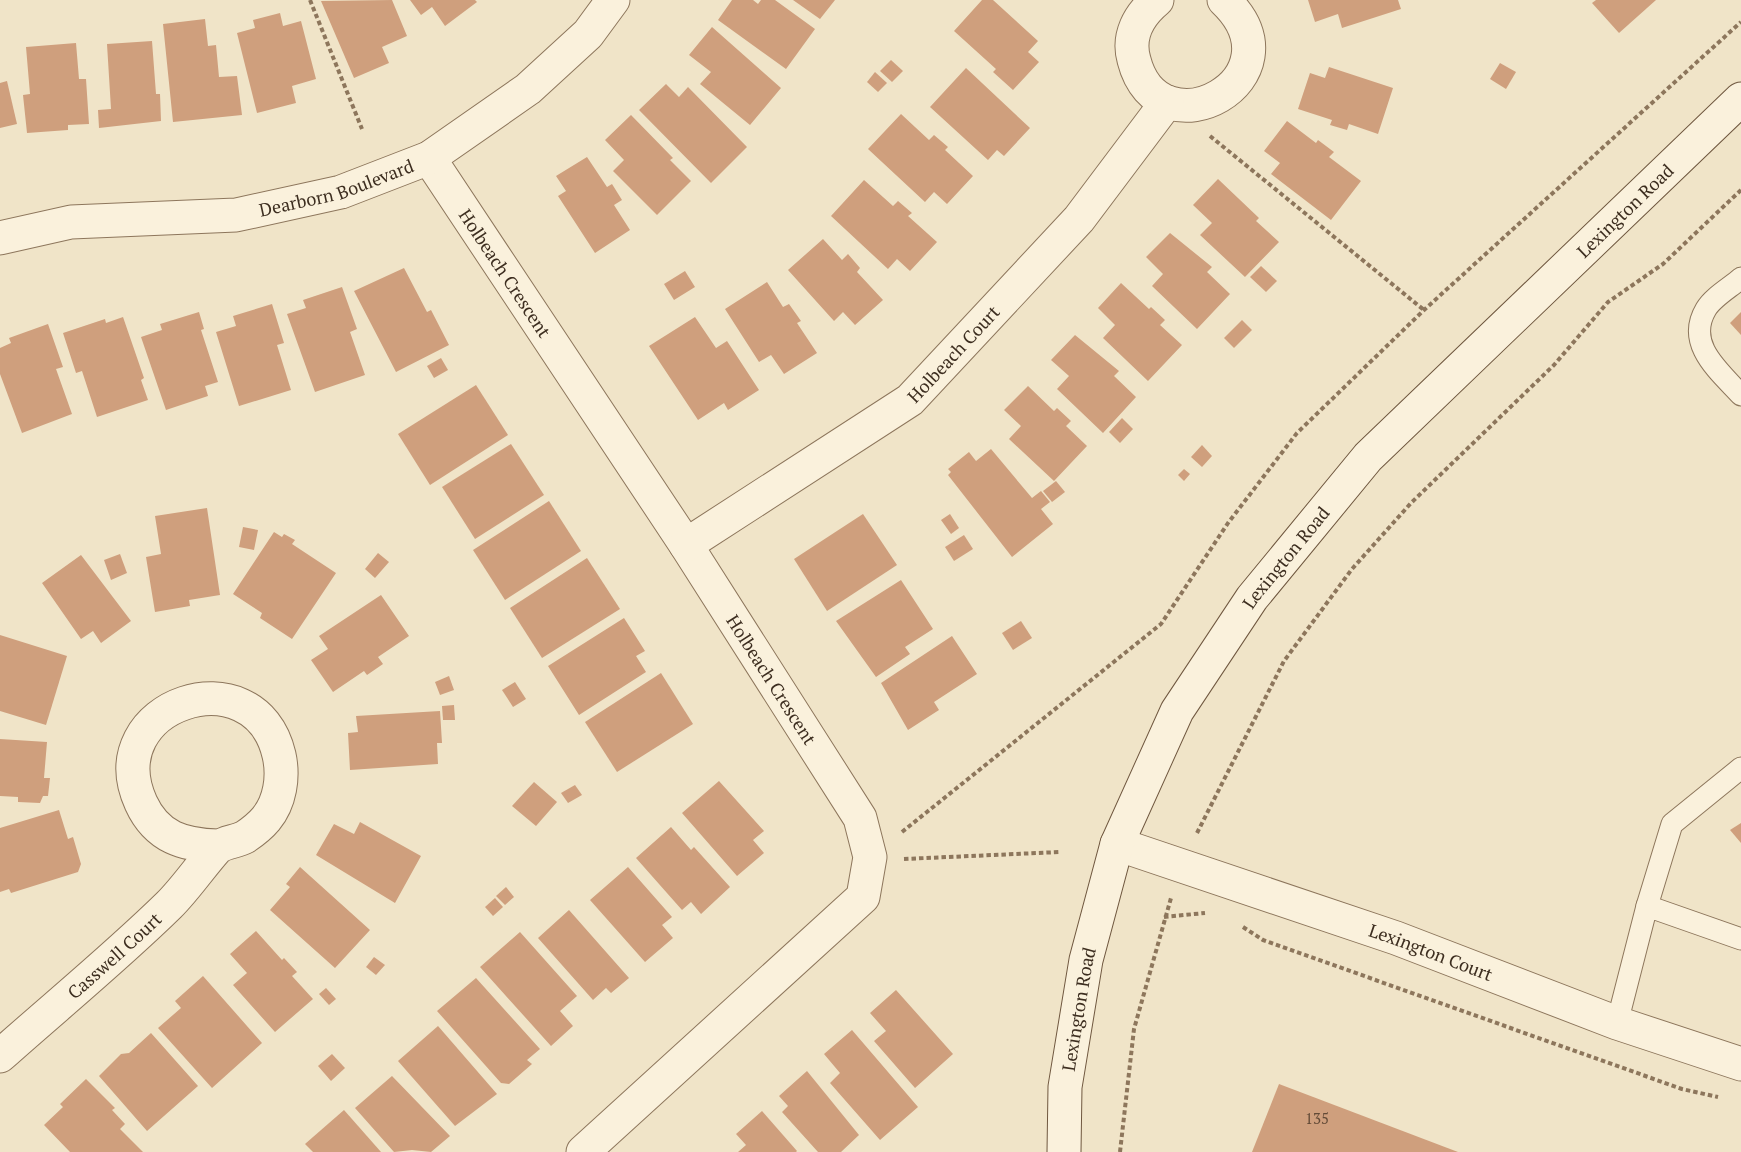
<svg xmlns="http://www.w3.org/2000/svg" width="1741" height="1152" font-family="'PT Serif',serif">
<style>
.building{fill:#cf9f7d}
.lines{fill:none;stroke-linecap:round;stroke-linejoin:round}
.service-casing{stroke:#8d765c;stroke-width:23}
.minor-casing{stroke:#8d765c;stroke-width:35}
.secondary-casing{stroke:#6f573f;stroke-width:35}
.path{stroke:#8d765c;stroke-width:4;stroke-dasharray:4.5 3;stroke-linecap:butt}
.service{stroke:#faf1dc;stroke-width:21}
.minor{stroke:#faf1dc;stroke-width:33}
.secondary{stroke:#faf1dc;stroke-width:33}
.labels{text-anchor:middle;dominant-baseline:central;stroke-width:4.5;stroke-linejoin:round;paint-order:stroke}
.number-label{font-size:15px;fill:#624a37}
.street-label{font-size:18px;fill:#3d2e20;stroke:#f7eed8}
</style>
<rect width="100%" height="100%" fill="#f0e4c8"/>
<g class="building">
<path d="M392 0 407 36 382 47 389 63 354 78 321 1Z"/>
<path d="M410 0H475L477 2 445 26 432 7 421 15Z"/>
<path d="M732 0H753L758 4 761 0H775L815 29 786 69 718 20Z"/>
<path d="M793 0H835L820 19Z"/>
<path d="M982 0H993L1038 41 1028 52 1039 62 1013 90 993 72 996 69 954 31Z"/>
<path d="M1308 0H1398L1401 9 1342 28 1338 14 1315 22Z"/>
<path d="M1596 0H1656L1619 33 1592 3Z"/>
<path d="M280 13 283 26 301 21 316 79 292 86 296 103 257 113 237 33 255 28 253 20Z"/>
<path d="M205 19 208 46 216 45 219 77 237 76 242 115 173 122 163 24Z"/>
<path d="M712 27 781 88 750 125 700 84 711 72 689 55Z"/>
<path d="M152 41 156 94H160L161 121 99 128 98 110 111 109 107 44Z"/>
<path d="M76 43 79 79H86L89 124 68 125V130L27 133 23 95 30 94 26 47Z"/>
<path d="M891 60 903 71 892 82 880 71Z"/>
<path d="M1500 63 1516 72 1506 89 1490 79Z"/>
<path d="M1329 67 1393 88 1378 134 1349 124 1347 130 1330 125 1332 120 1298 109 1310 73 1325 78Z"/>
<path d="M966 68 1030 128 1004 156 997 150 988 160 930 107Z"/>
<path d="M875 72 887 83 878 92 867 82Z"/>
<path d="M7 81 17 124 0 128V83Z"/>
<path d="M666 84 679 97 688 87 747 147 711 183 639 110Z"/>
<path d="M901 114 929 140 934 135 948 147 945 150 973 176 947 204 934 192 925 202 868 149Z"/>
<path d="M631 115 673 158 670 160 691 181 657 215 613 171 624 160 605 140Z"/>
<path d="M1287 121 1316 143 1318 140 1334 152 1329 157 1361 181 1331 220 1271 174 1280 163 1264 151Z"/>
<path d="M587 157 607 187 612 184 622 200 614 205 630 230 595 253 558 196 566 191 556 176Z"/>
<path d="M1218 179 1259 218 1256 221 1279 242 1245 277 1200 235 1212 223 1193 205Z"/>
<path d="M864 180 893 206 898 201 912 213 908 216 937 242 910 271 897 259 888 269 831 216Z"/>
<path d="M1170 233 1212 267 1207 272 1230 294 1197 329 1152 286 1163 274 1146 257Z"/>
<path d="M823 239 842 260 848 254 860 268 857 272 883 300 855 325 843 312 834 321 788 270Z"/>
<path d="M1261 266 1277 281 1266 292 1250 277Z"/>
<path d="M404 268 427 312 431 310 449 345 396 372 354 291Z"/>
<path d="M685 271 695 287 674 300 664 284Z"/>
<path d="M767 282 783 307 789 304 801 321 797 323 817 353 784 374 771 355 759 362 725 309Z"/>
<path d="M1121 283 1149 309 1151 307 1165 320 1160 325 1182 345 1148 381 1103 338 1115 325 1098 308Z"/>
<path d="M342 287 357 329 350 332 365 375 315 392 287 314 306 308 303 300Z"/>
<path d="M272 304 284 343 277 345 291 390 239 406 216 332 236 326 233 316Z"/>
<path d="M199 312 204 329 201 330 218 382 205 386 208 396 166 410 141 337 162 330 160 324Z"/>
<path d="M1741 312V335L1730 323Z"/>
<path d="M123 317 144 378 141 380 148 400 97 417 82 371 76 373 63 333 105 319 106 323Z"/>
<path d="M695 317 716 348 727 341 759 390 728 410 724 403 698 420 649 346Z"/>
<path d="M1242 320 1252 330 1234 348 1224 338Z"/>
<path d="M48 324 63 367 56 369 72 414 22 433 0 374V348L11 343 9 338Z"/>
<path d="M1075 335 1119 371 1114 376 1136 397 1103 433 1057 389 1069 376 1051 360Z"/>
<path d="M441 358 448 370 434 378 427 366Z"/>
<path d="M476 385 508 435 430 485 398 434Z"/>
<path d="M1028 386 1054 411 1057 408 1071 421 1066 426 1087 446 1054 481 1009 439 1021 426 1004 410Z"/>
<path d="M1122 418 1133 429 1120 443 1109 432Z"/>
<path d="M511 444 544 495 475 539 442 487Z"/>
<path d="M1202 445 1212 456 1202 467 1191 457Z"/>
<path d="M991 449 1032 498 1041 491 1050 502 1041 509 1053 524 1012 557 948 475 951 472 948 469 969 452 976 461Z"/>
<path d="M1184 469 1190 474 1184 481 1178 475Z"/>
<path d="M1056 481 1065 492 1052 502 1043 491Z"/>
<path d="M549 501 581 551 505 600 473 550Z"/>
<path d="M207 508 220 595 189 600 190 606 155 612 146 557 161 554 155 516Z"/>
<path d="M863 514 897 565 827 611 794 559Z"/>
<path d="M950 514 959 528 951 534 941 520Z"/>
<path d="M243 527 258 530 254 550 239 547Z"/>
<path d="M274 532 282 537 284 534 295 540 292 544 336 573 292 639 260 618 262 613 233 594Z"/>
<path d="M964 535 973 549 954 561 945 547Z"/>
<path d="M378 553 389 562 375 578 365 569Z"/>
<path d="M120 554 127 573 111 580 104 560Z"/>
<path d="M81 555 131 621 101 643 93 631 81 639 42 583Z"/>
<path d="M587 558 620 609 542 658 510 608Z"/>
<path d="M901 580 933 629 905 647 910 654 876 677 836 621Z"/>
<path d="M381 595 409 636 378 657 383 664 367 675 364 671 333 692 311 660 328 649 319 636Z"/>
<path d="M624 618 645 651 636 656 646 672 579 715 548 666Z"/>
<path d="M1021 621 1032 638 1013 650 1002 633Z"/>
<path d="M0 635 67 656 46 725 0 711Z"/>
<path d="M952 636 977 674 934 702 939 710 908 730 881 683Z"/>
<path d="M661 673 693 724 617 772 585 722Z"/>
<path d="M449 676 454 690 440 695 435 682Z"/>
<path d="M515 682 526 699 513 707 502 690Z"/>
<path d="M454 705 455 720H443L442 706Z"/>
<path d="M440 711 442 743H437L438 764 350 770 348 733 358 732 356 716Z"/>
<path d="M0 739 47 742 44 778H50L48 796H43L40 803 18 802V797L0 796Z"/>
<path d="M719 781 764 831 753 840 764 853 737 876 682 813Z"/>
<path d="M534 782 557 802 536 826 512 806Z"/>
<path d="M575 785 582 795 568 803 561 793Z"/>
<path d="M59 810 68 839 73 837 81 864 78 872 11 893 9 889 0 892V828Z"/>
<path d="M360 822 421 856 395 903 316 855 334 824 354 834Z"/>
<path d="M1741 823V843L1730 830Z"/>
<path d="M671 827 691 850 694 847 730 887 701 914 691 902 682 910 636 858Z"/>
<path d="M300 867 370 930 335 968 270 910 290 887 286 884Z"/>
<path d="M628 867 672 917 662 925 673 938 645 962 590 900Z"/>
<path d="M506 887 514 897 505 905 496 896Z"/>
<path d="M495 898 503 907 493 916 485 907Z"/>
<path d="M569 910 629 978 611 993 606 988 593 1000 538 938Z"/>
<path d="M256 931 282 960 284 958 297 972 292 976 313 999 275 1032 233 985 247 973 230 954Z"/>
<path d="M520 932 577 996 560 1011 573 1026 551 1046 480 967Z"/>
<path d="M374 957 385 965 376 975 366 967Z"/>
<path d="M203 976 262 1043 212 1088 158 1028 181 1008 175 1001Z"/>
<path d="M476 978 540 1049 527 1060 532 1064 509 1084 501 1083 437 1011Z"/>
<path d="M326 988 336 999 329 1005 319 994Z"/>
<path d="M896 990 953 1054 915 1088 874 1041 886 1031 870 1013Z"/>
<path d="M438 1026 497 1094 455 1126 398 1061Z"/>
<path d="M852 1030 918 1107 880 1140 830 1083 840 1073 824 1054Z"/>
<path d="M151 1033 198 1086 147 1131 99 1076 121 1054 129 1053Z"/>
<path d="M332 1054 345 1068 331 1081 318 1066Z"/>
<path d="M807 1071 859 1135 841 1152H818L782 1112 788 1106 779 1096Z"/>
<path d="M392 1076 450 1136 431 1152 412 1150 394 1152 355 1108Z"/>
<path d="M86 1079 115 1108 112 1110 125 1124 120 1129 143 1152H70L44 1125 63 1107 60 1104Z"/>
<path d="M1279 1084 1458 1152H1252Z"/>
<path d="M344 1110 381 1152H313L305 1144Z"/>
<path d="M762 1111 797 1151 796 1152H738L746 1145 736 1134Z"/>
</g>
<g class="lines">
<defs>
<g id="service">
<path d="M1741 278C1731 287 1713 297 1706 309 1685 344 1719 371 1741 395"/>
<path d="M1647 906 1672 824 1741 768"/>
<path d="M1617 1023 1647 906 1741 939"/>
</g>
<g id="minor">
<path d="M1157 0C1139 15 1127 36 1134 60 1159 158 1306 78 1224 0"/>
<path id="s1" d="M429 158 686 545 860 818 870 857 863 897 583 1152"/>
<path id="s2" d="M0 238 71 222 236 215 341 192 429 158 528 89 588 34 613 0"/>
<path id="s3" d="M686 545 910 400 1079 219 1167 102"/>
<path id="s4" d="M1117 844 1396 938 1617 1023 1741 1064"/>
<path id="s5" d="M0 1056C56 1006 116 957 169 905 186 888 200 867 216 849 223 842 236 842 245 837 251 833 261 825 266 819 280 802 284 777 279 755 255 652 96 704 141 803 157 838 184 845 218 846"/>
</g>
<g id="secondary">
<path id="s6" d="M1064 1152 1065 1087 1086 960 1117 844 1177 711 1252 598 1368 457 1741 99"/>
</g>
</defs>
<use href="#service" class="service-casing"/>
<use href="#minor" class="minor-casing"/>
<use href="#secondary" class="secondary-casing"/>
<g class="path">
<path d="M310 0 362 129"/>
<path d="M1210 136 1424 310"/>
<path d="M902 832 1161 624 1228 523 1297 433 1424 310 1741 22"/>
<path d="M1197 833 1284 661 1352 569 1411 503 1554 365 1608 302 1663 264 1741 190"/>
<path d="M904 859 1060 852"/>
<path d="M1164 917 1205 913"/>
<path d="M1243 927 1263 940 1682 1089 1718 1097"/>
<path d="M1120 1152 1134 1029 1171 898"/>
</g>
<use href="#service" class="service"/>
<use href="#minor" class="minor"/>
<use href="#secondary" class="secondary"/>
</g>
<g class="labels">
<g class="number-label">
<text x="1317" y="1118">135</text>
</g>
<g class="street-label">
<text stroke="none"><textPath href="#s2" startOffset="342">Dearborn Boulevard</textPath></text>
<text stroke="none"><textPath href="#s6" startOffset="1134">Lexington Road</textPath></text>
<text stroke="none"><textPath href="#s1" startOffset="138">Holbeach Crescent</textPath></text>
<text stroke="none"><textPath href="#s3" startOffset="330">Holbeach Court</textPath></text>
<text stroke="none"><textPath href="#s6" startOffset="648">Lexington Road</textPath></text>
<text stroke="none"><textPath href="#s1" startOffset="624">Holbeach Crescent</textPath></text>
<text stroke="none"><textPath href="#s4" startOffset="332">Lexington Court</textPath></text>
<text stroke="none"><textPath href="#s5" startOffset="152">Casswell Court</textPath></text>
<text stroke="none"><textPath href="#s6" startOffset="144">Lexington Road</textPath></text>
</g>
</g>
</svg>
